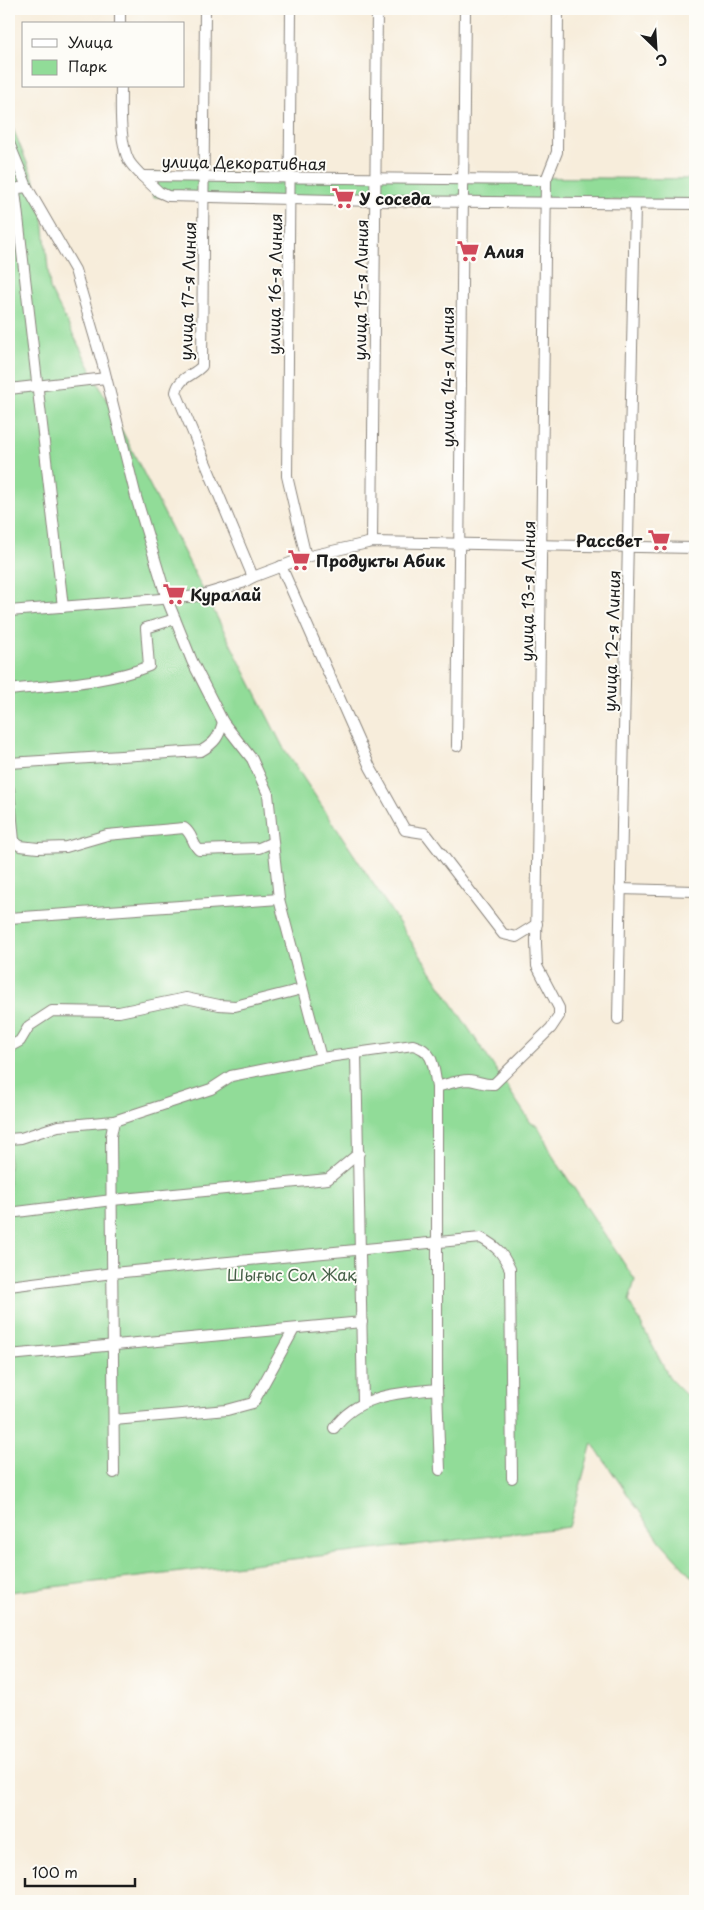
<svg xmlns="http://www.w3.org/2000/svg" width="704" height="1910" font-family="'Playpen Sans',sans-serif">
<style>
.green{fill:#91dc98;stroke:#567c5a}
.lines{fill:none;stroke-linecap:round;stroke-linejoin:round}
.minor-casing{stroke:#8a847c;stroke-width:12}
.minor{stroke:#fff;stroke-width:10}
.labels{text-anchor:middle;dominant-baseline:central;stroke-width:4;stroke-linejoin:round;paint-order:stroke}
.street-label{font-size:16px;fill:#1c1c1c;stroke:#fdfcf7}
.poi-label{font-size:16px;font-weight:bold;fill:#1c1c1c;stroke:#fdfcf7;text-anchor:start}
.park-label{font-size:16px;fill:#455f47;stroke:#fdfcf7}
</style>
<rect width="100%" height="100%" fill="#fdfcf7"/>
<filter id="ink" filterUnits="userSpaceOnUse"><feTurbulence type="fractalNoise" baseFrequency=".02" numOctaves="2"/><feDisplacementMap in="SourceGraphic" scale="10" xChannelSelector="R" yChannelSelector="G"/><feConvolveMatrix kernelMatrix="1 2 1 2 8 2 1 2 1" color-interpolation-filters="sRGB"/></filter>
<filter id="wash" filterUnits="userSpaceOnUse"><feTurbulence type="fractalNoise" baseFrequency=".0096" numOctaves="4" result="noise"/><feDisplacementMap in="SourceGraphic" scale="20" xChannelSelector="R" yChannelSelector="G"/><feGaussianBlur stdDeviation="1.12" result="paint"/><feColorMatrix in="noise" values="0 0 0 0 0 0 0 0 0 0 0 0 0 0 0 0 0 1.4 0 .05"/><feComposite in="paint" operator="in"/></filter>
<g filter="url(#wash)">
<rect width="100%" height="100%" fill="#f7eddb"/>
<g class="green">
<path d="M9 119 41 197 50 289 283 747 531 1123 538 1126 554 1158 635 1280 629 1301 670 1379 695 1404V1580L660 1541 592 1443 569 1527 9 1592Z"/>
<path d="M151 173 695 179V201L153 197Z"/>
</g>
</g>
<g filter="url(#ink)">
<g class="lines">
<defs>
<g id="minor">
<path d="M205 9 202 366C193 376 179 377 176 392L253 577"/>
<path d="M291 9 287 476 306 557"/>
<path d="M120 24V9"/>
<path d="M121 86C121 107 119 142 129 161 132 166 137 171 142 176"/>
<path d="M9 143 27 187 75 270 104 369 136 497 167 599 192 661 223 722 252 759 268 794 279 899 321 1058"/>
<path d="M546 180 142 176 159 192 168 196 376 201 695 204"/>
<path d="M27 187 19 188 15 191 63 607"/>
<path d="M9 389 106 378"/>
<path d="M372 542 377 9"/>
<path d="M281 566 370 767 405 830 424 833 427 835 503 934 516 937 537 924"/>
<path d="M9 611 199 596 242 583 253 577 306 557 372 542 695 548"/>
<path d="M9 690C53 685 108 683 149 666L146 628 175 619"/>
<path d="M457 746 465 9"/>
<path d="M9 763 201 751C215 743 219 737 223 722"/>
<path d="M9 789 14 841"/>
<path d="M9 841H14L20 846 38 848 66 847 107 835 184 828C193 834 192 844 199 850L259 848 273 842"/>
<path d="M620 889 695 891"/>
<path d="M9 918 279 899"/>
<path d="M618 1019 635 204"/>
<path d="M9 1047 20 1041 29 1026 52 1011 119 1012 186 998 219 1005 235 1006 302 989"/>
<path d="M356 1054 363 1402"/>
<path d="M437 1087C448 1084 458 1080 469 1080 478 1081 485 1085 494 1084L551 1028 559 1016V1008L537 966 536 943 546 180 557 152 558 9"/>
<path d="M9 1139 21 1138 58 1126 114 1121 211 1089 231 1076 321 1058 413 1045C435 1051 433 1067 437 1087V1389L440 1470"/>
<path d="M9 1213 112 1200 328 1179 359 1153"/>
<path d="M9 1286 113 1273 481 1238C497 1247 502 1252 510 1269L512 1478"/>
<path d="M9 1355 362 1322"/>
<path d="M114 1420 227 1410 253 1403 294 1329"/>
<path d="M334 1428C358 1394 399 1393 437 1389"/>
<path d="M114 1473 111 1136 114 1121"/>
</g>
</defs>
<use href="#minor" class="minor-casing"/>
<use href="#minor" class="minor"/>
</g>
</g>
<defs>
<symbol id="supermarket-bare" viewBox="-9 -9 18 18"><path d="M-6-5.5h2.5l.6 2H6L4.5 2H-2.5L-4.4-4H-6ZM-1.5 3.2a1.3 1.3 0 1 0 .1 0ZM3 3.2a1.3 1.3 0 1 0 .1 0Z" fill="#d1495b" stroke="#fdfcf7" stroke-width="2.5" paint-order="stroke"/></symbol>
</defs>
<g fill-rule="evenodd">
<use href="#supermarket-bare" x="327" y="182" width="32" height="32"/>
<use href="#supermarket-bare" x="452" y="235" width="32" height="32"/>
<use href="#supermarket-bare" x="643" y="524" width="32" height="32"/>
<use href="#supermarket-bare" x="283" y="544" width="32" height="32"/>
<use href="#supermarket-bare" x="158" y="578" width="32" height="32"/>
</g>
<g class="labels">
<g class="street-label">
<text transform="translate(244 162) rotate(1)">улица Декоративная</text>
<text transform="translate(274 284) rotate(-89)">улица 16-я Линия</text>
<text transform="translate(360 290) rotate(-89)">улица 15-я Линия</text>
<text transform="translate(187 291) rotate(-88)">улица 17-я Линия</text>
<text transform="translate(447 377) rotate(-90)">улица 14-я Линия</text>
<text transform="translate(527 591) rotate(-89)">улица 13-я Линия</text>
<text transform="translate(611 641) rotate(-88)">улица 12-я Линия</text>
</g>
<g class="poi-label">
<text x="359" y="198">У соседа</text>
<text x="484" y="251">Алия</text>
<text x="642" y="540" text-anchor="end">Рассвет</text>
<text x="316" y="560">Продукты Абик</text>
<text x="190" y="594">Куралай</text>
</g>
<g class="park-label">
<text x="292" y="1274">Шығыс Сол Жақ</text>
</g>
</g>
<rect width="704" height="1910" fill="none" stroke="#fdfcf7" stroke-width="30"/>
<rect x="22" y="22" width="162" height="65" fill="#fdfcf7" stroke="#a3a29f"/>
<rect x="32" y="39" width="25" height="8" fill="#ffffff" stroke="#a3a29f"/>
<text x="68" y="48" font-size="15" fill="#1c1c1c">Улица</text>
<rect x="32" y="60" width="25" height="15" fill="#91dc98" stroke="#a3a29f"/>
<text x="68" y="72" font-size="15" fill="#1c1c1c">Парк</text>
<g transform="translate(656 48) rotate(155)" stroke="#fdfcf7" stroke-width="4" paint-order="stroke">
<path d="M0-4L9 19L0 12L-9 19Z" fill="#1c1c1c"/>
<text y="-8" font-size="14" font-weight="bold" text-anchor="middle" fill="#1c1c1c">С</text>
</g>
<path d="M25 1878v8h110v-8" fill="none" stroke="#1c1c1c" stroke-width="2.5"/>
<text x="32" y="1878" font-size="15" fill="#1c1c1c" stroke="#fdfcf7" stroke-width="4" paint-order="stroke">100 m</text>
</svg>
